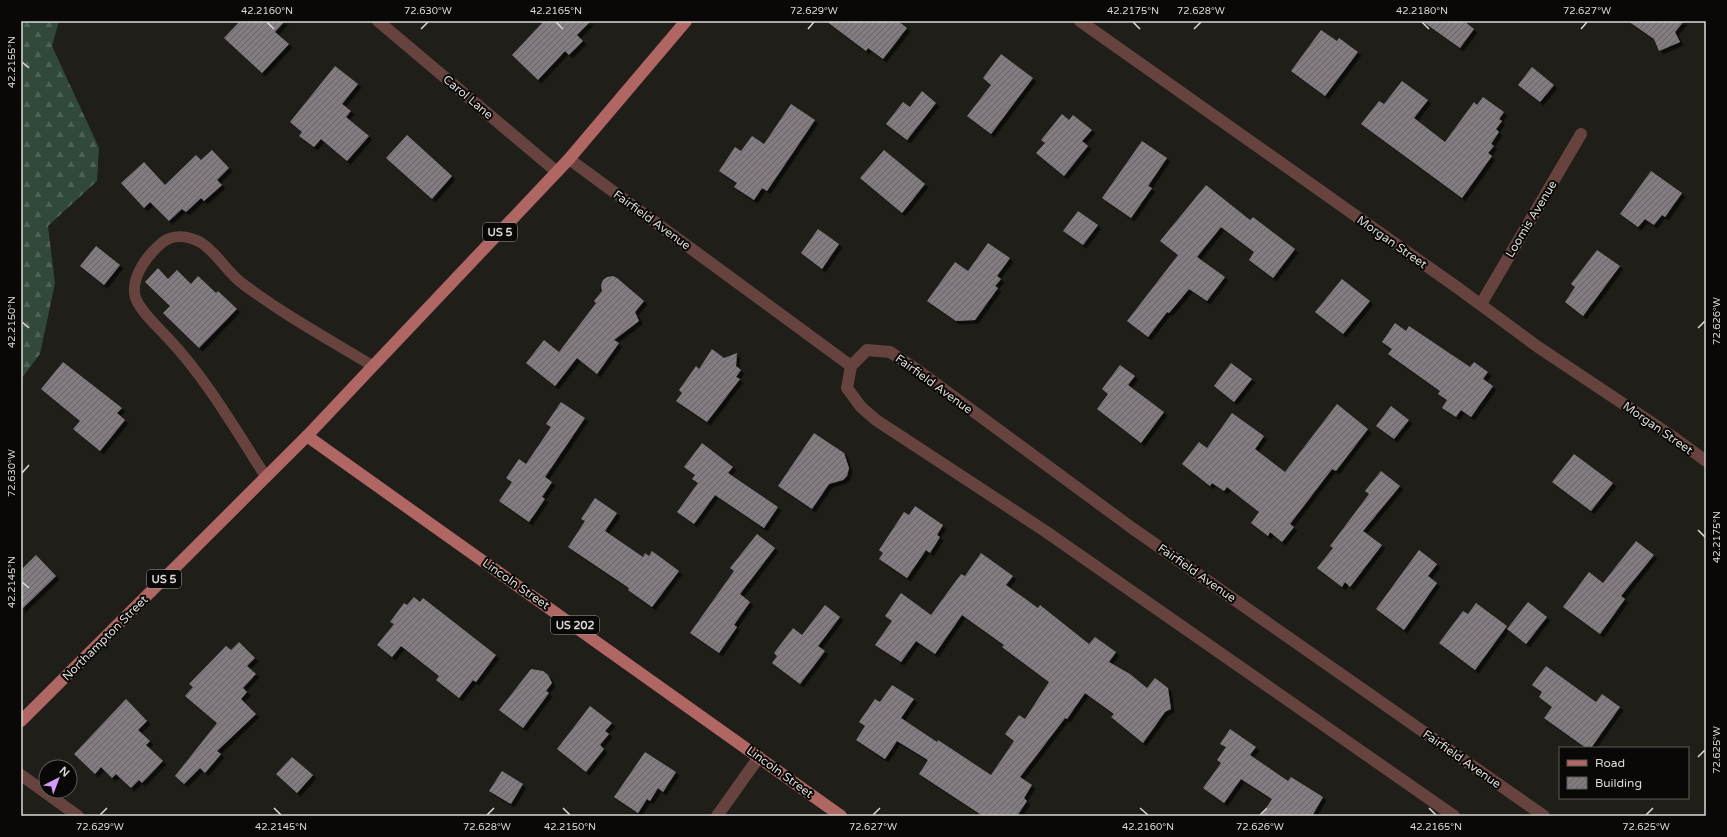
<svg xmlns="http://www.w3.org/2000/svg" width="1727" height="837" font-family="'Varela Round',sans-serif">
<style>
.forest{fill:url(#forest-firs)}
.building{fill:url(#building-hatch);filter:url(#shadow)}
.lines{fill:none;stroke-linecap:round;stroke-linejoin:round}
.lane{stroke:#674340;stroke-width:11}
.street{stroke:#674340;stroke-width:12}
.primary{stroke:#b06662;stroke-width:12}
.ticks{fill:none;stroke:#dbdad6;stroke-width:1.5}
.labels{text-anchor:middle;dominant-baseline:central;stroke-width:4;stroke-linejoin:round;paint-order:stroke}
.shield{fill:#090806;stroke:#9c9b98;stroke-width:1}
.shield-label{font-size:11px;font-weight:bold;fill:#dbdad6}
.street-label{font-size:12px;fill:#dbdad6;stroke:#090806}
.neatline{fill:none;stroke:#dbdad6;stroke-width:1.5}
.ticks-label{font-size:10px;text-anchor:middle;fill:#dbdad6}
</style>
<defs>
<pattern id="forest-firs" width="22" height="20" patternUnits="userSpaceOnUse"><rect width="22" height="20" fill="#30493b"/><path d="M5 1l3.5 6h-7zM16 11l3.5 6h-7z" fill="#4d6357"/></pattern>
<pattern id="building-hatch" width="6" height="6" patternUnits="userSpaceOnUse"><rect width="6" height="6" fill="#827b80"/><path d="M-1 1l2-2M0 6l6-6M5 7l2-2" fill="none" stroke="#686466"/></pattern>
<filter id="shadow"><feDropShadow dx="3.5" dy="3.5" stdDeviation="0" flood-color="#0009"/></filter>
</defs>
<rect width="100%" height="100%" fill="#1f1e18"/>
<path class="forest" d="M21 21H59L52 46 99 148 97 181 48 226 55 283 40 354 21 379Z"/>
<g class="building">
<path d="M240 21H285L275 32 289 44 262 73 224 38Z"/>
<path d="M544 21H591L577 35 583 41 569 55 565 51 538 80 512 55Z"/>
<path d="M826 21H898L907 28 883 59 868 48 866 51Z"/>
<path d="M1422 21H1464L1474 29 1460 48Z"/>
<path d="M1628 21H1684L1675 32 1680 42 1659 51 1654 39Z"/>
<path d="M1321 30 1337 41 1339 38 1358 52 1325 96 1291 71Z"/>
<path d="M1001 54 1033 78 991 134 967 116 991 85 983 78Z"/>
<path d="M335 66 358 84 342 104 351 111 346 117 369 136 347 161 321 139 314 147 299 136 302 132 290 122Z"/>
<path d="M1532 67 1554 85 1540 102 1518 85Z"/>
<path d="M1402 81 1428 100 1414 118 1445 142 1474 102 1477 105 1483 97 1504 112 1499 119 1502 121 1496 129 1499 132 1491 144 1494 146 1488 153 1492 156 1462 198 1361 124 1379 101 1384 104Z"/>
<path d="M922 91 936 103 907 140 886 124 903 102 910 107Z"/>
<path d="M791 104 815 120 767 191 762 188 754 200 734 187 737 183 719 171 735 147 741 151 752 136 764 144Z"/>
<path d="M1062 114 1069 120 1073 115 1092 130 1082 141 1088 146 1064 176 1036 153 1045 143 1041 140Z"/>
<path d="M407 135 452 176 432 199 386 158Z"/>
<path d="M1142 141 1167 158 1148 186 1152 188 1131 218 1102 198Z"/>
<path d="M212 150 229 168 217 180 222 185 204 201 201 198 186 212 182 209 169 221 150 202 144 208 121 183 144 162 165 185 196 155 201 160Z"/>
<path d="M884 150 925 184 902 213 860 178Z"/>
<path d="M1651 171 1682 193 1665 217 1662 215 1654 225 1645 219 1638 227 1620 214Z"/>
<path d="M1206 185 1250 220 1253 217 1295 249 1273 278 1249 260 1254 252 1221 227 1197 257 1225 277 1207 301 1189 289 1169 313 1167 312 1148 337 1127 321 1178 255 1160 241Z"/>
<path d="M1078 211 1098 225 1083 245 1063 231Z"/>
<path d="M818 229 839 244 822 269 801 253Z"/>
<path d="M988 243 1010 258 997 276 1001 279 995 286 998 288 975 320 956 321 927 301 955 262 968 271Z"/>
<path d="M96 246 120 265 104 285 80 266Z"/>
<path d="M1597 250 1620 266 1583 316 1565 302 1575 287 1571 284Z"/>
<path d="M158 268 168 279 177 270 191 284 198 276 216 293 218 291 237 309 199 348 163 313 170 306 145 282Z"/>
<path d="M613 276 617 278 644 301 635 312 639 321 614 340 619 343 597 374 577 358 555 386 526 363 544 340 559 352 596 303 594 301 602 291 601 285 603 280 607 277Z"/>
<path d="M1342 279 1370 301 1343 334 1315 312Z"/>
<path d="M1395 323 1406 331 1409 326 1470 367 1474 362 1488 372 1483 379 1493 386 1471 417 1461 410 1456 417 1442 408 1447 400 1438 394 1440 391 1388 354 1392 349 1382 342Z"/>
<path d="M712 349 724 358 737 353 736 366 741 370 736 377 740 379 707 422 676 401 682 393 679 390 696 366 699 369Z"/>
<path d="M63 362 122 408 117 413 125 420 100 451 73 429 80 421 41 389Z"/>
<path d="M1231 363 1252 379 1234 402 1214 386Z"/>
<path d="M1120 365 1135 376 1128 385 1164 412 1141 443 1097 409 1108 394 1102 389Z"/>
<path d="M561 402 585 418 545 477 552 482 542 497 545 499 529 522 499 501 512 482 506 478 519 459 526 464 551 427 546 424Z"/>
<path d="M1337 404 1368 429 1336 471 1332 469 1290 524 1294 527 1282 542 1270 532 1268 536 1251 523 1259 512 1227 487 1224 491 1212 483 1210 486 1182 464 1199 442 1207 448 1232 413 1264 436 1255 449 1285 472Z"/>
<path d="M1391 406 1409 420 1394 439 1376 426Z"/>
<path d="M814 433 844 453 849 468 847 476 843 480 829 484 812 509 778 486Z"/>
<path d="M702 443 733 467 728 473 778 507 764 528 715 495 694 524 677 512 698 483 692 479 695 475 684 467Z"/>
<path d="M1574 454 1613 483 1591 511 1552 482Z"/>
<path d="M1381 471 1400 486 1363 531 1382 545 1350 587 1345 582 1342 587 1317 568 1333 548 1330 546 1369 494 1365 491Z"/>
<path d="M595 498 617 513 605 531 643 557 645 553 649 556 652 551 679 571 652 607 628 590 629 588 568 547 585 521 581 519Z"/>
<path d="M915 506 943 525 937 535 940 537 930 553 926 550 907 578 879 559 883 553 879 550 904 512 909 515Z"/>
<path d="M757 534 775 548 740 594 750 602 734 625 737 627 719 653 690 633 734 571 730 568Z"/>
<path d="M1636 541 1654 555 1621 596 1625 599 1600 634 1563 607 1589 572 1603 583Z"/>
<path d="M1419 550 1437 564 1428 576 1437 583 1404 630 1376 609Z"/>
<path d="M981 553 1013 576 1006 585 1038 608 1040 605 1089 644 1095 637 1116 652 1109 662 1130 674 1147 688 1155 678 1168 688 1171 709 1165 712 1143 743 1111 717 1114 714 1085 693 1067 719 1065 718 1020 777 1032 785 1024 798 1027 801 1017 816H983L919 774 928 760 897 741 885 759 856 740 865 726 859 722 875 699 880 702 892 685 914 699 901 718 937 742 938 740 991 775 1014 741 1005 734 1019 715 1025 719 1049 682 1002 647 1004 645 962 615 935 654 916 641 901 662 875 645 892 621 885 616 901 593 931 615 961 574 965 576Z"/>
<path d="M36 555 56 576 21 610V570Z"/>
<path d="M414 597 420 602 423 598 496 655 476 682 473 680 459 698 436 680 439 676 401 646 392 657 377 645 394 624 390 622 404 603 407 605Z"/>
<path d="M1528 602 1547 617 1526 644 1507 629Z"/>
<path d="M1476 603 1507 626 1475 670 1439 643 1463 611 1468 614Z"/>
<path d="M825 605 840 617 818 646 825 651 800 684 772 663 777 656 774 653 793 628 802 635Z"/>
<path d="M239 642 255 658 247 666 256 674 243 688 247 692 241 699 256 714 217 751 221 754 205 773 200 768 184 784 175 776 217 723 185 696 193 687 189 684 226 646 231 650Z"/>
<path d="M1546 666 1596 702 1602 694 1620 707 1591 748H1586L1544 718 1552 707 1539 697 1542 692 1532 685Z"/>
<path d="M531 669 543 671 548 675 552 683 546 691 549 693 523 728 499 710Z"/>
<path d="M126 699 147 721 138 730 150 741 146 745 163 761 142 783 139 780 131 788 116 774 112 778 101 767 95 774 74 754Z"/>
<path d="M590 706 612 723 605 731 609 734 600 745 604 749 586 772 557 749Z"/>
<path d="M1230 729 1256 747 1250 755 1288 781 1291 777 1323 797 1312 816H1261L1272 799 1241 779 1224 803 1203 788 1221 763 1217 760 1226 747 1220 744Z"/>
<path d="M645 752 676 772 663 792 658 788 650 801 647 799 638 813 614 797Z"/>
<path d="M292 757 313 775 297 793 276 774Z"/>
<path d="M502 771 523 784 511 804 489 791Z"/>
</g>
<g class="lines">
<path class="lane" d="M266 477C235 429 206 378 167 337 158 327 138 309 135 296 131 276 148 254 163 242 174 234 188 236 200 242 217 252 227 273 243 284 284 315 330 340 373 366"/>
<g class="street">
<path d="M378 21 557 172"/>
<path d="M1080 21 1458 288 1538 347 1673 437 1706 461"/>
<path d="M569 159 851 366"/>
<path d="M1481 304 1581 134"/>
<path d="M21 775 78 816"/>
<path d="M717 816 759 757"/>
<path d="M1454 816 1045 531 876 420 861 407 847 388 851 366 867 350 890 352 916 369 1132 528 1544 816"/>
</g>
<g class="primary">
<path d="M307 436 841 816"/>
<path d="M21 721 307 436 373 366 569 159 686 21"/>
</g>
</g>
<path class="ticks" d="M267 22 274 29M556 22 563 29M1133 22 1140 29M1422 22 1429 29M421 29 428 22M808 29 814 22M1194 29 1201 22M1581 29 1587 22M22 62 29 68M22 322 29 328M1698 328 1705 321M22 473 29 465M1698 530 1705 537M22 582 29 588M1698 757 1705 750M274 808 281 815M563 808 570 815M1140 808 1148 815M1429 808 1436 815M100 815 107 808M487 815 494 808M873 815 880 808M1260 815 1267 808M1646 815 1653 808"/>
<g class="labels">
<g class="shield">
<rect x="483" y="223" width="34" height="18" rx="3"/>
<rect x="147" y="570" width="34" height="18" rx="3"/>
<rect x="551" y="616" width="48" height="18" rx="3"/>
</g>
<g class="shield-label">
<text x="500" y="232">US 5</text>
<text x="164" y="579">US 5</text>
<text x="575" y="625">US 202</text>
</g>
<g class="street-label">
<text transform="translate(468 97) rotate(40)">Carol Lane</text>
<text transform="translate(1531 219) rotate(-59)">Loomis Avenue</text>
<text transform="translate(652 220) rotate(36)">Fairfield Avenue</text>
<text transform="translate(1392 242) rotate(35)">Morgan Street</text>
<text transform="translate(934 384) rotate(36)">Fairfield Avenue</text>
<text transform="translate(1658 428) rotate(35)">Morgan Street</text>
<text transform="translate(1197 573) rotate(35)">Fairfield Avenue</text>
<text transform="translate(516 584) rotate(35)">Lincoln Street</text>
<text transform="translate(105 638) rotate(-45)">Northampton Street</text>
<text transform="translate(1462 759) rotate(35)">Fairfield Avenue</text>
<text transform="translate(780 772) rotate(36)">Lincoln Street</text>
</g>
</g>
<rect width="1727" height="837" fill="none" stroke="#090806" stroke-width="44"/>
<rect x="1559" y="747" width="130" height="52" fill="#090806" stroke="#5d5c59"/>
<rect x="1567" y="760" width="20" height="6" fill="#b06662" stroke="#5d5c59"/>
<text x="1595" y="767" font-size="12" fill="#dbdad6">Road</text>
<rect x="1567" y="777" width="20" height="12" fill="url(#building-hatch)" stroke="#5d5c59"/>
<text x="1595" y="787" font-size="12" fill="#dbdad6">Building</text>
<g transform="translate(58 779) rotate(42)"><circle r="19" fill="#090806" stroke="#5d5c59"/>
<path d="M0-3L7 15L0 10L-7 15Z" fill="#d39cfc"/>
<text y="-6" font-size="11" font-weight="bold" text-anchor="middle" fill="#dbdad6">N</text>
</g>
<rect x="22" y="22" width="1683" height="793" class="neatline"/>
<g class="ticks-label">
<text x="267" y="14">42.2160°N</text>
<text x="428" y="14">72.630°W</text>
<text x="556" y="14">42.2165°N</text>
<text x="814" y="14">72.629°W</text>
<text x="1133" y="14">42.2175°N</text>
<text x="1201" y="14">72.628°W</text>
<text x="1422" y="14">42.2180°N</text>
<text x="1587" y="14">72.627°W</text>
<text transform="translate(11 62) rotate(-90)" y="4">42.2155°N</text>
<text transform="translate(1716 321) rotate(-90)" y="4">72.626°W</text>
<text transform="translate(11 322) rotate(-90)" y="4">42.2150°N</text>
<text transform="translate(11 473) rotate(-90)" y="4">72.630°W</text>
<text transform="translate(1716 537) rotate(-90)" y="4">42.2175°N</text>
<text transform="translate(11 582) rotate(-90)" y="4">42.2145°N</text>
<text transform="translate(1716 750) rotate(-90)" y="4">72.625°W</text>
<text x="100" y="830">72.629°W</text>
<text x="281" y="830">42.2145°N</text>
<text x="487" y="830">72.628°W</text>
<text x="570" y="830">42.2150°N</text>
<text x="873" y="830">72.627°W</text>
<text x="1148" y="830">42.2160°N</text>
<text x="1260" y="830">72.626°W</text>
<text x="1436" y="830">42.2165°N</text>
<text x="1646" y="830">72.625°W</text>
</g>
</svg>
